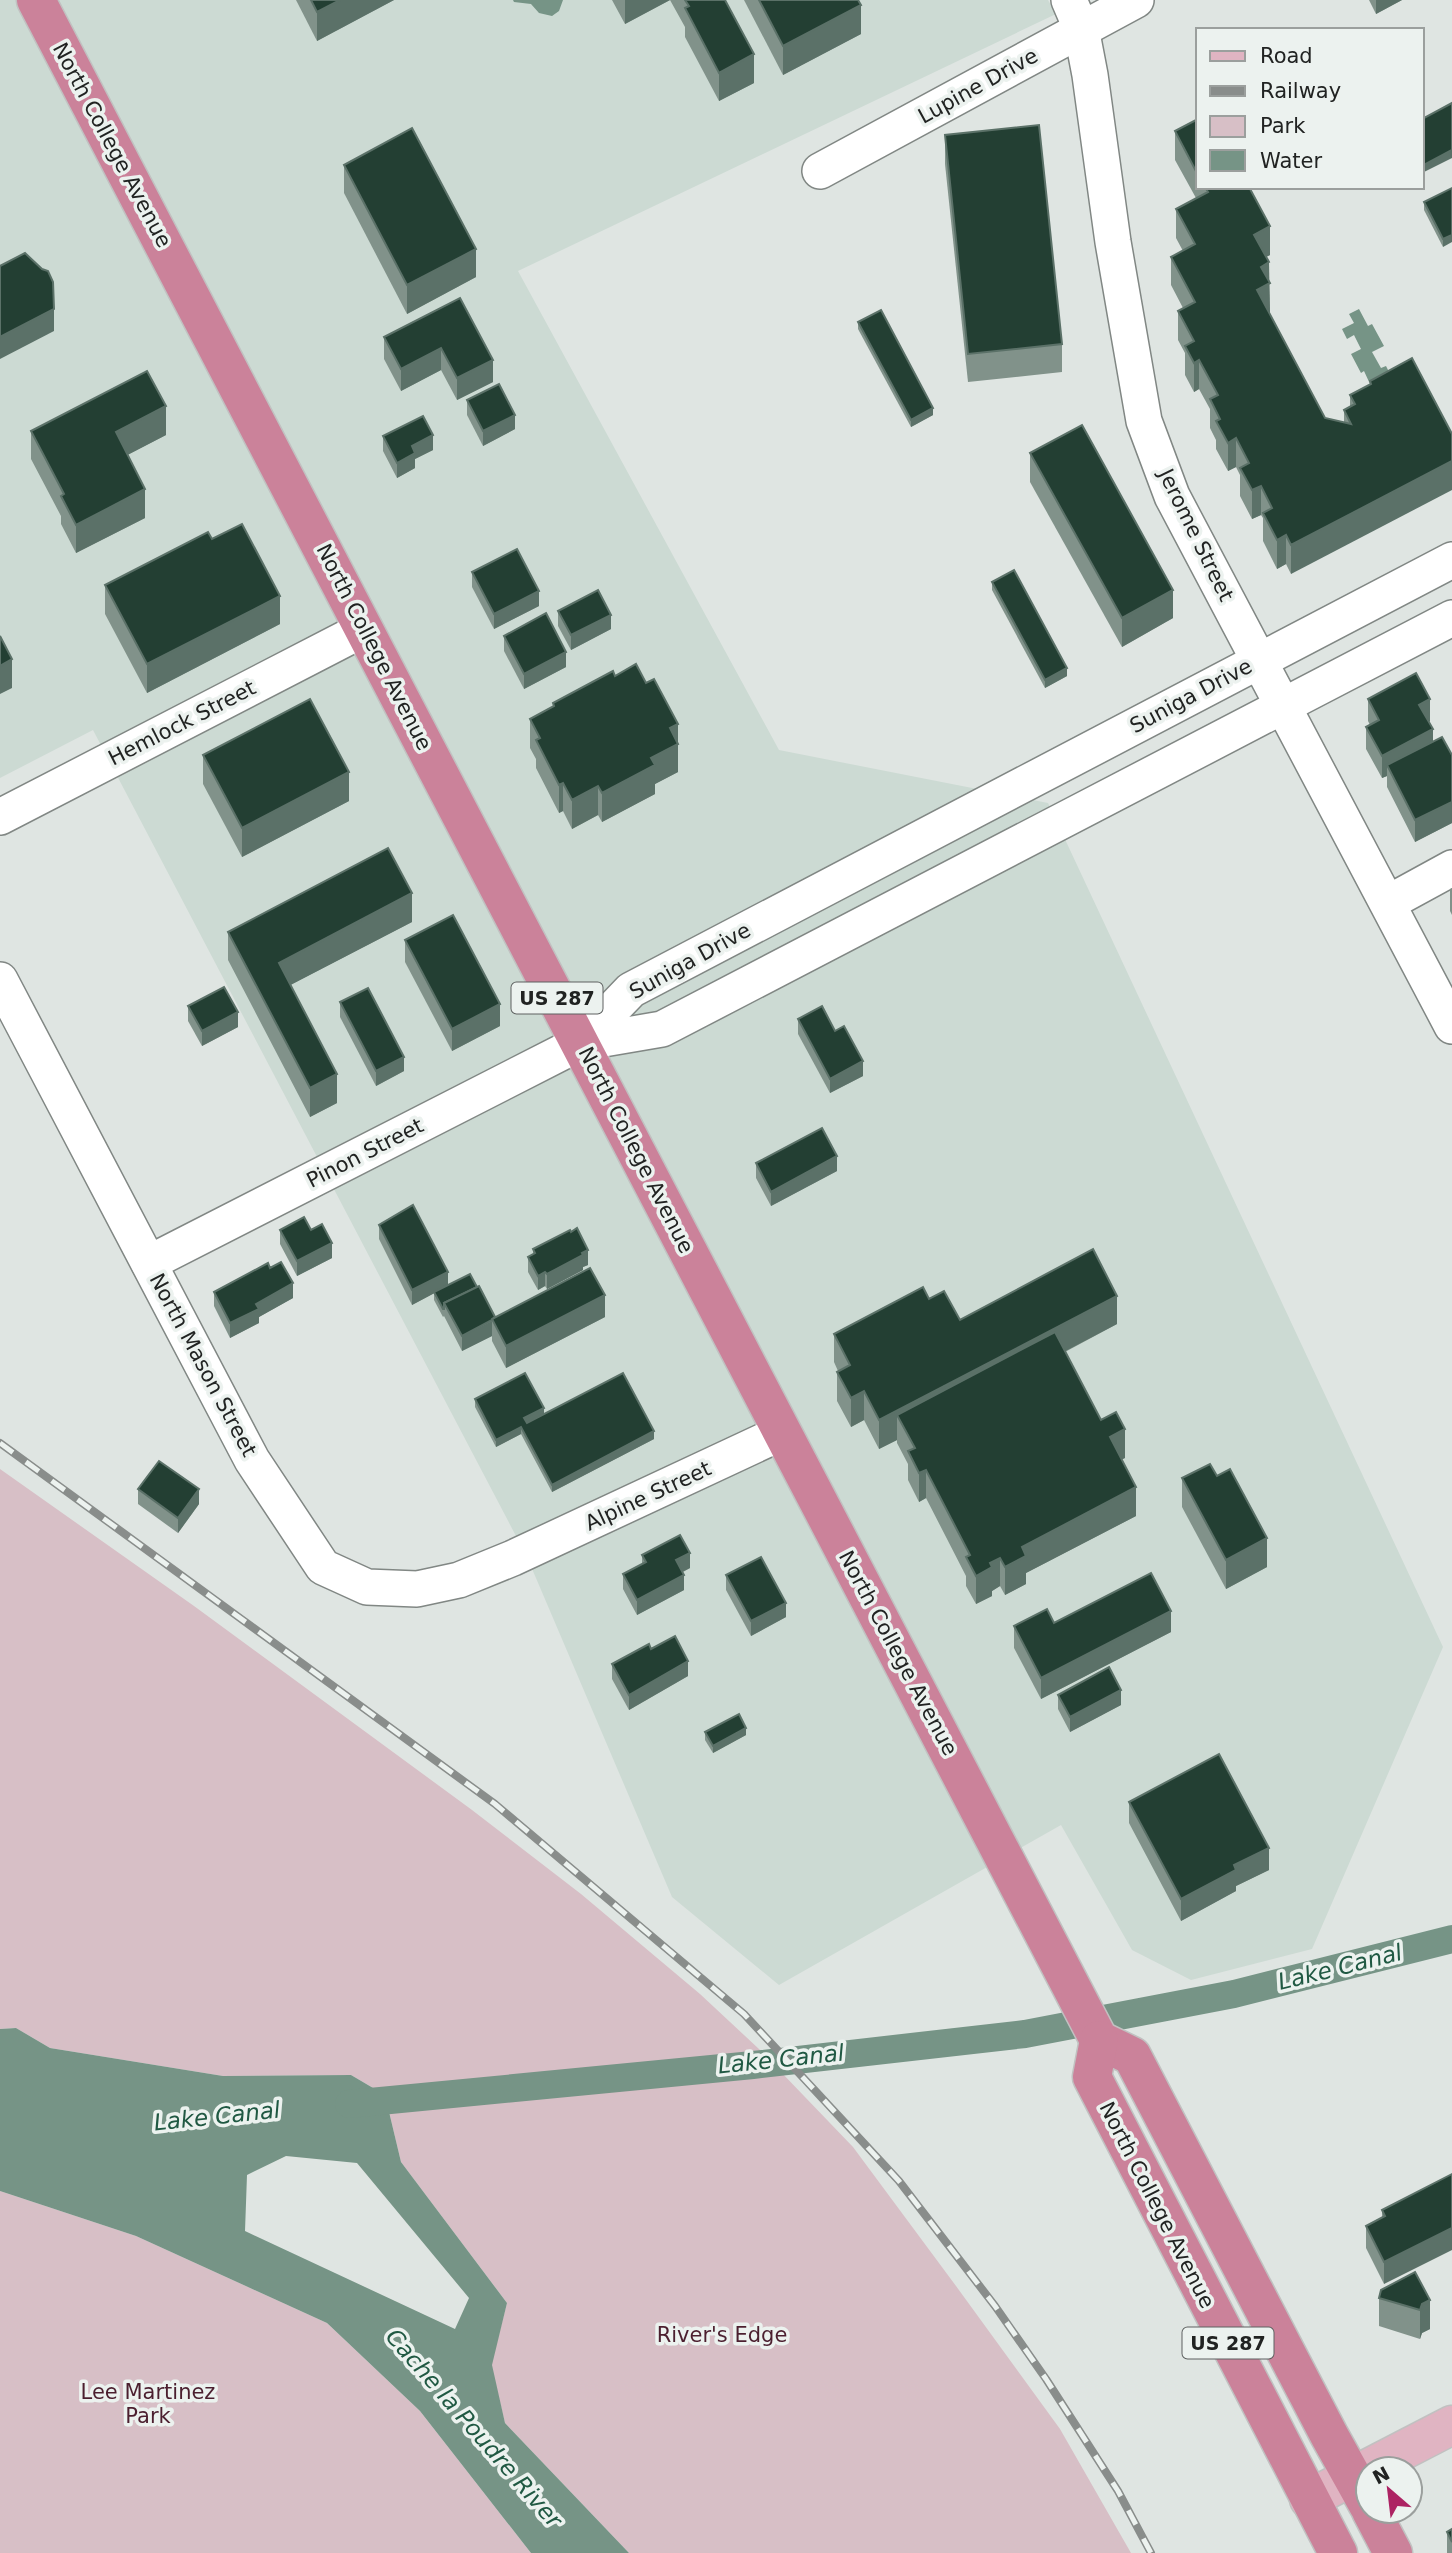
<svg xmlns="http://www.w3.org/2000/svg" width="1452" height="2553" font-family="'DejaVu Sans',sans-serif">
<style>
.built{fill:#ccdad3}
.green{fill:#d7bfc6}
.water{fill:#769486;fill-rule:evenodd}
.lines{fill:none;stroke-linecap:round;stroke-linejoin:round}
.canal{stroke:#769486;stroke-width:28}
.minor-casing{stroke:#818784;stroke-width:38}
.major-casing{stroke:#c1c1c1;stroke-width:41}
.highway-casing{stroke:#c1c1c1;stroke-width:41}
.minor{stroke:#fff;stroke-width:35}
.major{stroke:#e0b4c2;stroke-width:38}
.highway{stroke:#cb829a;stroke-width:38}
.rail-casing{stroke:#898d8b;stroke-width:8}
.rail{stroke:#ecf2ef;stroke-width:5;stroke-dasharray:16;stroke-linecap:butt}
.wall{fill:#81928a}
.shaded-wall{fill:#5b7168}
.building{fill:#233f33;stroke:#5b7168;stroke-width:2}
.labels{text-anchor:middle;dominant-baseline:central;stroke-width:7;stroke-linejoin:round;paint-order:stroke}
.shield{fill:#ecf2ef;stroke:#5e6160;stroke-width:2}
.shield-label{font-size:19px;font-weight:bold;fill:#212322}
.street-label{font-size:21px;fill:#212322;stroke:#ecf2ef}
.park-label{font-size:21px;fill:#4b1f2f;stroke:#ecf2ef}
.water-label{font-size:23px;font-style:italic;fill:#205943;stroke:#ecf2ef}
</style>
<rect width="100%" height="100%" fill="#dfe5e2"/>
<path class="built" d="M0 0H1048L1056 14 518 271 779 750 1048 803 1443 1647 1312 1949 1191 1980 1132 1950 1061 1825 779 1985 672 1897 527 1557 93 730 0 778Z"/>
<g class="green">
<path d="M0 1469 194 1606 472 1810 581 1894 700 1994 759 2049 853 2147 956 2286 1060 2429 1131 2553H629L505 2423 491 2365 507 2303 401 2162 385 2095 351 2075 223 2076 50 2048 16 2028 0 2029Z"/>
<path d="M0 2191 136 2236 327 2323 420 2411 531 2553H0Z"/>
</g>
<g class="water">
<path d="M513 0H563L559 11 552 16 539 13 531 4 514 2Z"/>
<path d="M1359 309 1368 326 1372 324 1384 346 1372 352 1381 368 1386 366 1390 374 1370 384 1364 371 1361 373 1351 354 1361 349 1354 335 1347 339 1342 329 1354 323 1349 314Z"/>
<path d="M16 2028 50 2048 223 2076 351 2075 385 2095 401 2162 507 2303 492 2365 505 2423 629 2553H531L420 2411 327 2323 136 2236 0 2191V2029ZM286 2156 357 2163 469 2298 455 2329 245 2231 247 2175Z"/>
</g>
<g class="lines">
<path class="canal" d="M349 2104 753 2065 1025 2034 1234 1994 1452 1939"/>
<defs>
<g id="minor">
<path d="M1069 0 1081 28 1090 75 1113 242 1144 421 1172 496 1452 1026"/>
<path d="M820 171 1136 0"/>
<path d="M0 817 364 629"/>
<path d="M1388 903 1452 868"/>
<path d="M0 980 252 1460 323 1567 367 1587 417 1589 459 1580 513 1558 783 1432"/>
<path d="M580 1043 631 990 1452 560"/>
<path d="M149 1263 580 1043 662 1029 1452 618"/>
</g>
<path id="major" d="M1309 2499 1452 2425"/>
<g id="highway">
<path d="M36 0 1099 2040 1132 2056 1329 2435 1368 2505"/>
<path d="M1099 2040 1092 2077 1338 2553"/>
<path d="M1371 2511 1393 2553"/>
</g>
</defs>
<use href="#minor" class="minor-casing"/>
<use href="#major" class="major-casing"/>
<use href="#highway" class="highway-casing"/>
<use href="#minor" class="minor"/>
<use href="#major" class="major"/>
<use href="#highway" class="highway"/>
<defs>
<path id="rail" d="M0 1443 495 1804 744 2014 899 2181 995 2306 1046 2379 1118 2491 1151 2553"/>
</defs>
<use href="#rail" class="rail-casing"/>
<use href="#rail" class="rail"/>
</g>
<g class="wall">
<path d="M296 0H394L317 41Z"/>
<path d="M612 0H725L754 83 719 101 685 37V27L670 0 625 24Z"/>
<path d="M744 0H858L861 34 783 75Z"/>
<path d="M1369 0H1402L1376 14Z"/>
<path d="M1198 119V187H1249L1270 255 1266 257 1269 281 1270 312H1269L1325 418 1344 422V410L1350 407V395L1370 385V381L1412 358 1291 574 1286 564 1277 569 1263 541V518L1261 515 1252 519 1240 496V475L1236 467 1228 471 1216 449V440L1210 428V409L1199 389 1194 392 1185 375V353L1178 340V311L1183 308 1171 285V257L1183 251 1176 238V209L1196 198 1175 160V131Z"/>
<path d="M945 135 1062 344V372L968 382 945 164Z"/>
<path d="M344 165 476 277 407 314 344 193Z"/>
<path d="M1452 188 1443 247 1424 210V202Z"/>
<path d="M460 298 493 382 457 400 441 370 401 391 384 359V337Z"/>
<path d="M858 322 933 415 911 427 858 329Z"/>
<path d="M467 400 515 429 483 446 467 415Z"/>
<path d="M31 431 166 435 127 455 145 518 76 553 61 524V516L31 459Z"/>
<path d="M383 436 433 450 415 459V468L397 478 383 451Z"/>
<path d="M1030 453 1173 618 1122 647 1030 482Z"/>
<path d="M212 539 280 624 147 693 105 614V585Z"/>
<path d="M472 572 539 606 494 629 472 587Z"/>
<path d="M992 582 1067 676 1045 688 992 590Z"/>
<path d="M558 611 611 629 571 650 558 626Z"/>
<path d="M504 636 566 667 524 689 504 651Z"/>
<path d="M615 676 646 683 678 724V772L655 784V794L602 822 598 815 572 829 563 811 559 813 536 768V759L530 748V719L553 707V703Z"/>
<path d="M1368 699 1430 721 1429 722 1433 741 1452 755V823L1415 842 1387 787V776L1382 778 1366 749V727L1370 725 1368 721Z"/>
<path d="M203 755 349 801 242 857 203 784Z"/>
<path d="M1452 888V915L1450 911V889Z"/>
<path d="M412 922 290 985 337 1103 310 1117 228 960V932Z"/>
<path d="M405 940 500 1026 452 1051 405 962Z"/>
<path d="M340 1002 404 1071 376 1086 340 1017Z"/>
<path d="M188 1006 238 1027 202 1046 188 1021Z"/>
<path d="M798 1019 835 1031 863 1076 830 1093 798 1034Z"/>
<path d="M756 1163 837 1171 771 1206 756 1178Z"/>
<path d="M379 1225 448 1286 477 1287 495 1317H605L506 1368 492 1341V1336L462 1351 444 1316 443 1317 434 1300V1293L412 1305 379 1239Z"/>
<path d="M280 1230 332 1258 297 1276 280 1244Z"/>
<path d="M533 1249 588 1265 583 1267V1270L547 1289 545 1286 538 1290 528 1272V1257L533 1254Z"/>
<path d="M214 1292 293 1298 259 1317V1323L230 1338 214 1306Z"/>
<path d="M929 1299 960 1320 1117 1324 1065 1352 1101 1420 1125 1458 1122 1459 1136 1516 1026 1573V1584L1005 1595 1000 1586 992 1591V1596L976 1604 966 1586V1576L926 1498 919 1502 908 1480V1464L897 1443V1440L879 1449 864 1420 851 1427 837 1401V1372L838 1371 834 1362V1334Z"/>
<path d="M475 1399 544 1414 654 1439 552 1492 521 1434 496 1447 475 1407Z"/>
<path d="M1182 1478 1267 1567 1226 1589 1182 1507Z"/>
<path d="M138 1489 199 1504 178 1533 138 1504Z"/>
<path d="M642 1555 690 1568 683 1572 684 1590 637 1615 623 1589V1574L642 1564Z"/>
<path d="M726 1575 786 1617 751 1636 726 1590Z"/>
<path d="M1054 1623 1171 1632 1041 1699 1014 1648V1626Z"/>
<path d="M651 1649 688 1676 629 1710 612 1679V1664Z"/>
<path d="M1058 1695 1121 1705 1070 1732 1058 1709Z"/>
<path d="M705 1732 746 1735 713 1753 705 1740Z"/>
<path d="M1129 1802 1269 1870 1236 1886V1891L1181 1921 1129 1823Z"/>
<path d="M1452 2174 1384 2284 1366 2248V2226L1382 2218V2210Z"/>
<path d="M1415 2272 1430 2329 1422 2333 1420 2339 1379 2326V2298Z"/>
<path d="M1452 2529V2553H1447V2532Z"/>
</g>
<g class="shaded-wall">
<path d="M340 0H394L317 41V12Z"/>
<path d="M625 0H670L625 24Z"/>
<path d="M1376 0H1402L1376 14Z"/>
<path d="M861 5V34L783 75V46Z"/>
<path d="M754 54V83L719 101V73Z"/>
<path d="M1452 150V158L1422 173V166Z"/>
<path d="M1270 226V255L1254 263V235Z"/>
<path d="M1452 235V242L1443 247V239Z"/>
<path d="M476 249V277L407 314V285Z"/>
<path d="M1269 262 1270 312 1257 319V290L1261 267Z"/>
<path d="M54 309V331L0 359V337Z"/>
<path d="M441 348V370L401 391V369Z"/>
<path d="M493 360V382L457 400V378Z"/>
<path d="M1199 360V389L1194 392V363Z"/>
<path d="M166 406V435L116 461V432Z"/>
<path d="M933 408V415L911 427V420Z"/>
<path d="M515 415V429L483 446V431Z"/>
<path d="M433 435V450L415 459V468L397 478V463L412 446Z"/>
<path d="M1236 438V467L1228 471V443Z"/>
<path d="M1452 461V490L1291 574V545Z"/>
<path d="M1261 486V515L1252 519V490Z"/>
<path d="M145 489V518L76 553V525Z"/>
<path d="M1286 535V564L1277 569V540Z"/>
<path d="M1173 590V618L1122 647V618Z"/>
<path d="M539 591V606L494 629V614Z"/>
<path d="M280 596V624L147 693V664Z"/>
<path d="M611 615V629L571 650V635Z"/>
<path d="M566 652V667L524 689V674Z"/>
<path d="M12 659V688L0 694V666Z"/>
<path d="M1067 668V676L1045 688V680Z"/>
<path d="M1430 699V721L1419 727V705Z"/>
<path d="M678 724V772L655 784V794L602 822V793L651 758 670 728Z"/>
<path d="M1433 729V751L1387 765V776L1382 778V756Z"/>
<path d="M349 772V801L242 857V828Z"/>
<path d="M563 783V811L559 813V785Z"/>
<path d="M598 786V815L572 829V800Z"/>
<path d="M1452 802V823L1415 842V820Z"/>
<path d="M412 893V922L279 991V963Z"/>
<path d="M500 1004V1026L452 1051V1029Z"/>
<path d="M238 1012V1027L202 1046V1031Z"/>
<path d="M404 1057V1071L376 1086V1071Z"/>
<path d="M863 1061V1076L830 1093V1079Z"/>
<path d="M337 1074V1103L310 1117V1088Z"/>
<path d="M837 1156V1171L771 1206V1192Z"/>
<path d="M332 1243V1258L297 1276V1261Z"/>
<path d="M588 1250V1265L583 1267V1270L547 1289V1274Z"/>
<path d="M448 1272V1286L412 1305V1290Z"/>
<path d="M545 1272V1286L538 1290V1276Z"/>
<path d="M293 1283V1298L259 1317V1323L230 1338V1323L256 1304Z"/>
<path d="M605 1295V1317L506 1368V1346Z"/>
<path d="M1117 1296V1324L907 1434 897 1415V1440L879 1449V1420Z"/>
<path d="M492 1321V1336L462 1351V1336Z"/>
<path d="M864 1391V1420L851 1427V1398Z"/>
<path d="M544 1408V1415L524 1426V1418Z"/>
<path d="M521 1427V1434L496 1447V1440Z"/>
<path d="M1125 1429V1458L1110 1465V1437Z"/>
<path d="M654 1431V1439L552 1492V1485Z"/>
<path d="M926 1470V1498L919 1502V1473Z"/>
<path d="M1136 1487V1516L1026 1573V1584L1005 1595V1567L1022 1547Z"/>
<path d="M199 1489V1504L178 1533V1518Z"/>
<path d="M1267 1538V1567L1226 1589V1560Z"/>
<path d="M690 1553V1568L676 1575V1560Z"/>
<path d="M1000 1558V1586L992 1591V1596L976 1604V1576L990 1563Z"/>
<path d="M684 1575V1590L637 1615V1600Z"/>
<path d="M786 1603V1617L751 1636V1621Z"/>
<path d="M1171 1611V1632L1041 1699V1678Z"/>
<path d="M688 1661V1676L629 1710V1695Z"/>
<path d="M1121 1690V1705L1070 1732V1717Z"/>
<path d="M746 1728V1735L713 1753V1746Z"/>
<path d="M1269 1848V1870L1236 1886V1891L1181 1921V1899L1234 1865Z"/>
<path d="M1452 2228V2250L1384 2284V2262Z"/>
<path d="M1430 2300V2329L1422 2333 1420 2339V2310L1422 2304Z"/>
</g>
<g class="building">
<path d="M311 0H340L317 12Z"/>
<path d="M685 0H725L754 54 719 73 685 8 689 6Z"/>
<path d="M759 0H858L861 5 783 46Z"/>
<path d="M1452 103V150L1422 166V119Z"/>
<path d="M1198 119V175L1175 131Z"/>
<path d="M1039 125 1062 344 968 354 945 135Z"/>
<path d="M412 128 476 249 407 285 344 165Z"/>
<path d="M1205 187H1249L1270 226 1254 235 1269 262 1261 267 1270 283 1257 290 1325 418 1351 424 1344 410 1355 404 1350 395 1371 384 1370 381 1412 358 1452 434V461L1291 545 1286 535 1277 540 1263 513 1272 508 1261 486 1252 490 1240 468 1249 463 1236 438 1228 443 1216 421 1220 419 1210 399 1218 395 1199 360 1194 363 1185 346 1194 341 1178 311 1195 302 1171 257 1195 244 1176 209 1208 192Z"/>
<path d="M1452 188V235L1443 239 1424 202Z"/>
<path d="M25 253 42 269 48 271 53 282 54 309 0 337V266Z"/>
<path d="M460 298 493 360 457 378 441 348 401 369 384 337Z"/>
<path d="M881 310 933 408 911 420 858 322Z"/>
<path d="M147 371 166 406 116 432 145 489 76 525 61 496 64 494 31 431Z"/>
<path d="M499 384 515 415 483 431 467 400Z"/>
<path d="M423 416 433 435 412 446 415 453 397 463 383 436Z"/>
<path d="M1082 425 1173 590 1122 618 1030 453Z"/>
<path d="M242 524 280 596 147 664 105 585 208 532 212 539Z"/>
<path d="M517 549 539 591 494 614 472 572Z"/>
<path d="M1014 570 1067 668 1045 680 992 582Z"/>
<path d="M598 590 611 615 571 635 558 611Z"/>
<path d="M546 613 566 652 524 674 504 636Z"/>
<path d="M0 636 12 659 0 666Z"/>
<path d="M636 664 646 683 654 679 678 724 670 728 678 744 651 758 655 765 602 793 598 786 572 800 563 783 559 785 536 740 540 738 530 719 554 706 553 703 613 671 615 676Z"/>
<path d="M1416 673 1430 699 1419 705 1433 729 1382 756 1366 727 1379 720 1368 699Z"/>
<path d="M310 699 349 772 242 828 203 755Z"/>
<path d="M1442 737 1452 755V802L1415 820 1387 765Z"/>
<path d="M388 848 412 893 279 963 337 1074 310 1088 228 932Z"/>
<path d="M453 915 500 1004 452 1029 405 940Z"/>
<path d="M224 987 238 1012 202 1031 188 1006Z"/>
<path d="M368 988 404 1057 376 1071 340 1002Z"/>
<path d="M822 1006 835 1031 844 1026 863 1061 830 1079 798 1019Z"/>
<path d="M822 1128 837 1156 771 1192 756 1163Z"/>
<path d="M413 1205 448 1272 412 1290 379 1225Z"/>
<path d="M304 1217 311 1230 322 1224 332 1243 297 1261 280 1230Z"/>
<path d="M577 1228 588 1250 582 1253 583 1255 547 1274 545 1272 538 1276 528 1257 535 1253 533 1249 570 1230 571 1232Z"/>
<path d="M1093 1249 1117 1296 879 1420 864 1391 851 1398 837 1372 850 1365 834 1334 923 1287 929 1299 944 1291 960 1320Z"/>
<path d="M281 1262 293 1283 256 1304 259 1309 230 1323 214 1292 268 1263 270 1268Z"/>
<path d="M590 1268 605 1295 506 1346 492 1319Z"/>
<path d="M470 1274 477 1287 444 1303V1309H443L434 1292Z"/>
<path d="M479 1286 495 1317 492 1319V1320L462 1336 444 1303Z"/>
<path d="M1055 1332 1101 1420 1116 1412 1125 1429 1110 1437 1136 1487 1022 1547 1026 1556 1005 1567 1000 1558 990 1563 992 1567 976 1576 966 1557 970 1555 926 1470 919 1473 908 1451 915 1448 897 1415Z"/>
<path d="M525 1373 544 1408 524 1418 527 1423 623 1373 654 1431 552 1485 521 1427 496 1440 475 1399Z"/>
<path d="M159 1461 199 1489 178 1518 138 1489Z"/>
<path d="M1210 1464 1217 1476 1230 1469 1267 1538 1226 1560 1182 1478Z"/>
<path d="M680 1535 690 1553 676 1560 684 1575 637 1600 623 1574 646 1562 642 1555Z"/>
<path d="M761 1557 786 1603 751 1621 726 1575Z"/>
<path d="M1151 1573 1171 1611 1041 1678 1014 1626 1047 1609 1054 1623Z"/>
<path d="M675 1636 688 1661 629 1695 612 1664 649 1644 651 1649Z"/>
<path d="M1109 1667 1121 1690 1070 1717 1058 1695Z"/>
<path d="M739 1714 746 1728 713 1746 705 1732Z"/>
<path d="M1219 1754 1269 1848 1234 1865 1236 1870 1181 1899 1129 1802Z"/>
<path d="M1452 2174V2228L1384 2262 1366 2226 1385 2216 1382 2210Z"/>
<path d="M1415 2272 1430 2300 1422 2304 1420 2310 1379 2298 1381 2290Z"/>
<path d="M1452 2529V2542L1447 2532Z"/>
</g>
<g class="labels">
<g class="shield">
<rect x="511.5" y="982.5" width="91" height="31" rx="5"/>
<rect x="1182.5" y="2327.5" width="91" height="31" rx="5"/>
</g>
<g class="shield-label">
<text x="557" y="998">US 287</text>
<text x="1228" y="2343">US 287</text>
</g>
<g class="street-label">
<text transform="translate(978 86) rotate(-29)">Lupine Drive</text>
<text transform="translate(112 145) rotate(62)">North College Avenue</text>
<text transform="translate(1196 535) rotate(64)">Jerome Street</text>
<text transform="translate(374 647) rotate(63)">North College Avenue</text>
<text transform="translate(1191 696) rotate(-28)">Suniga Drive</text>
<text transform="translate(182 723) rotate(-27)">Hemlock Street</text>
<text transform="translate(690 961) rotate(-29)">Suniga Drive</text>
<text transform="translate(636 1150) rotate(63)">North College Avenue</text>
<text transform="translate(365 1153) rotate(-27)">Pinon Street</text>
<text transform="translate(203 1365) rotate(62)">North Mason Street</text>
<text transform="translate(648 1496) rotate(-25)">Alpine Street</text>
<text transform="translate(898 1653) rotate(62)">North College Avenue</text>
<text transform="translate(1157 2205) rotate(63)">North College Avenue</text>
</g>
<g class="park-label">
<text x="722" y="2335">River's Edge</text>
<text x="148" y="2392">Lee Martinez<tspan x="148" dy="24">Park</tspan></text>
</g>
<g class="water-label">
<text transform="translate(1340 1967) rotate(-14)">Lake Canal</text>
<text transform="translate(781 2059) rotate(-6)">Lake Canal</text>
<text transform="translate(217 2116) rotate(-6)">Lake Canal</text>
<text transform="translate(474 2428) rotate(49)">Cache la Poudre River</text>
</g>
</g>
<rect x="1196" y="28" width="228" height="161" fill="#ecf2ef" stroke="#9b9f9d" stroke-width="2"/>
<rect x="1210" y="51" width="35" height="10" fill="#e0b4c2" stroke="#9b9f9d" stroke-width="2"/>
<text x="1260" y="63" font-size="21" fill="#212322">Road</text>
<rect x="1210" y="86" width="35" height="10" fill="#898d8b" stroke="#9b9f9d" stroke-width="2"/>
<text x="1260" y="98" font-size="21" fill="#212322">Railway</text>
<rect x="1210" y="116" width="35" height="21" fill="#d7bfc6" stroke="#9b9f9d" stroke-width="2"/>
<text x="1260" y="133" font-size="21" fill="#212322">Park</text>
<rect x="1210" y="150" width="35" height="21" fill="#769486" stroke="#9b9f9d" stroke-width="2"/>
<text x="1260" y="168" font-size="21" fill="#212322">Water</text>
<g transform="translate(1389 2490) rotate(332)"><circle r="33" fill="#ecf2ef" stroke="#9b9f9d" stroke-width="2"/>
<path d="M0-5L12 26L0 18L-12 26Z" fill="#ad2363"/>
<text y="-10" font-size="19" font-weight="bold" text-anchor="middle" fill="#212322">N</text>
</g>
</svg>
